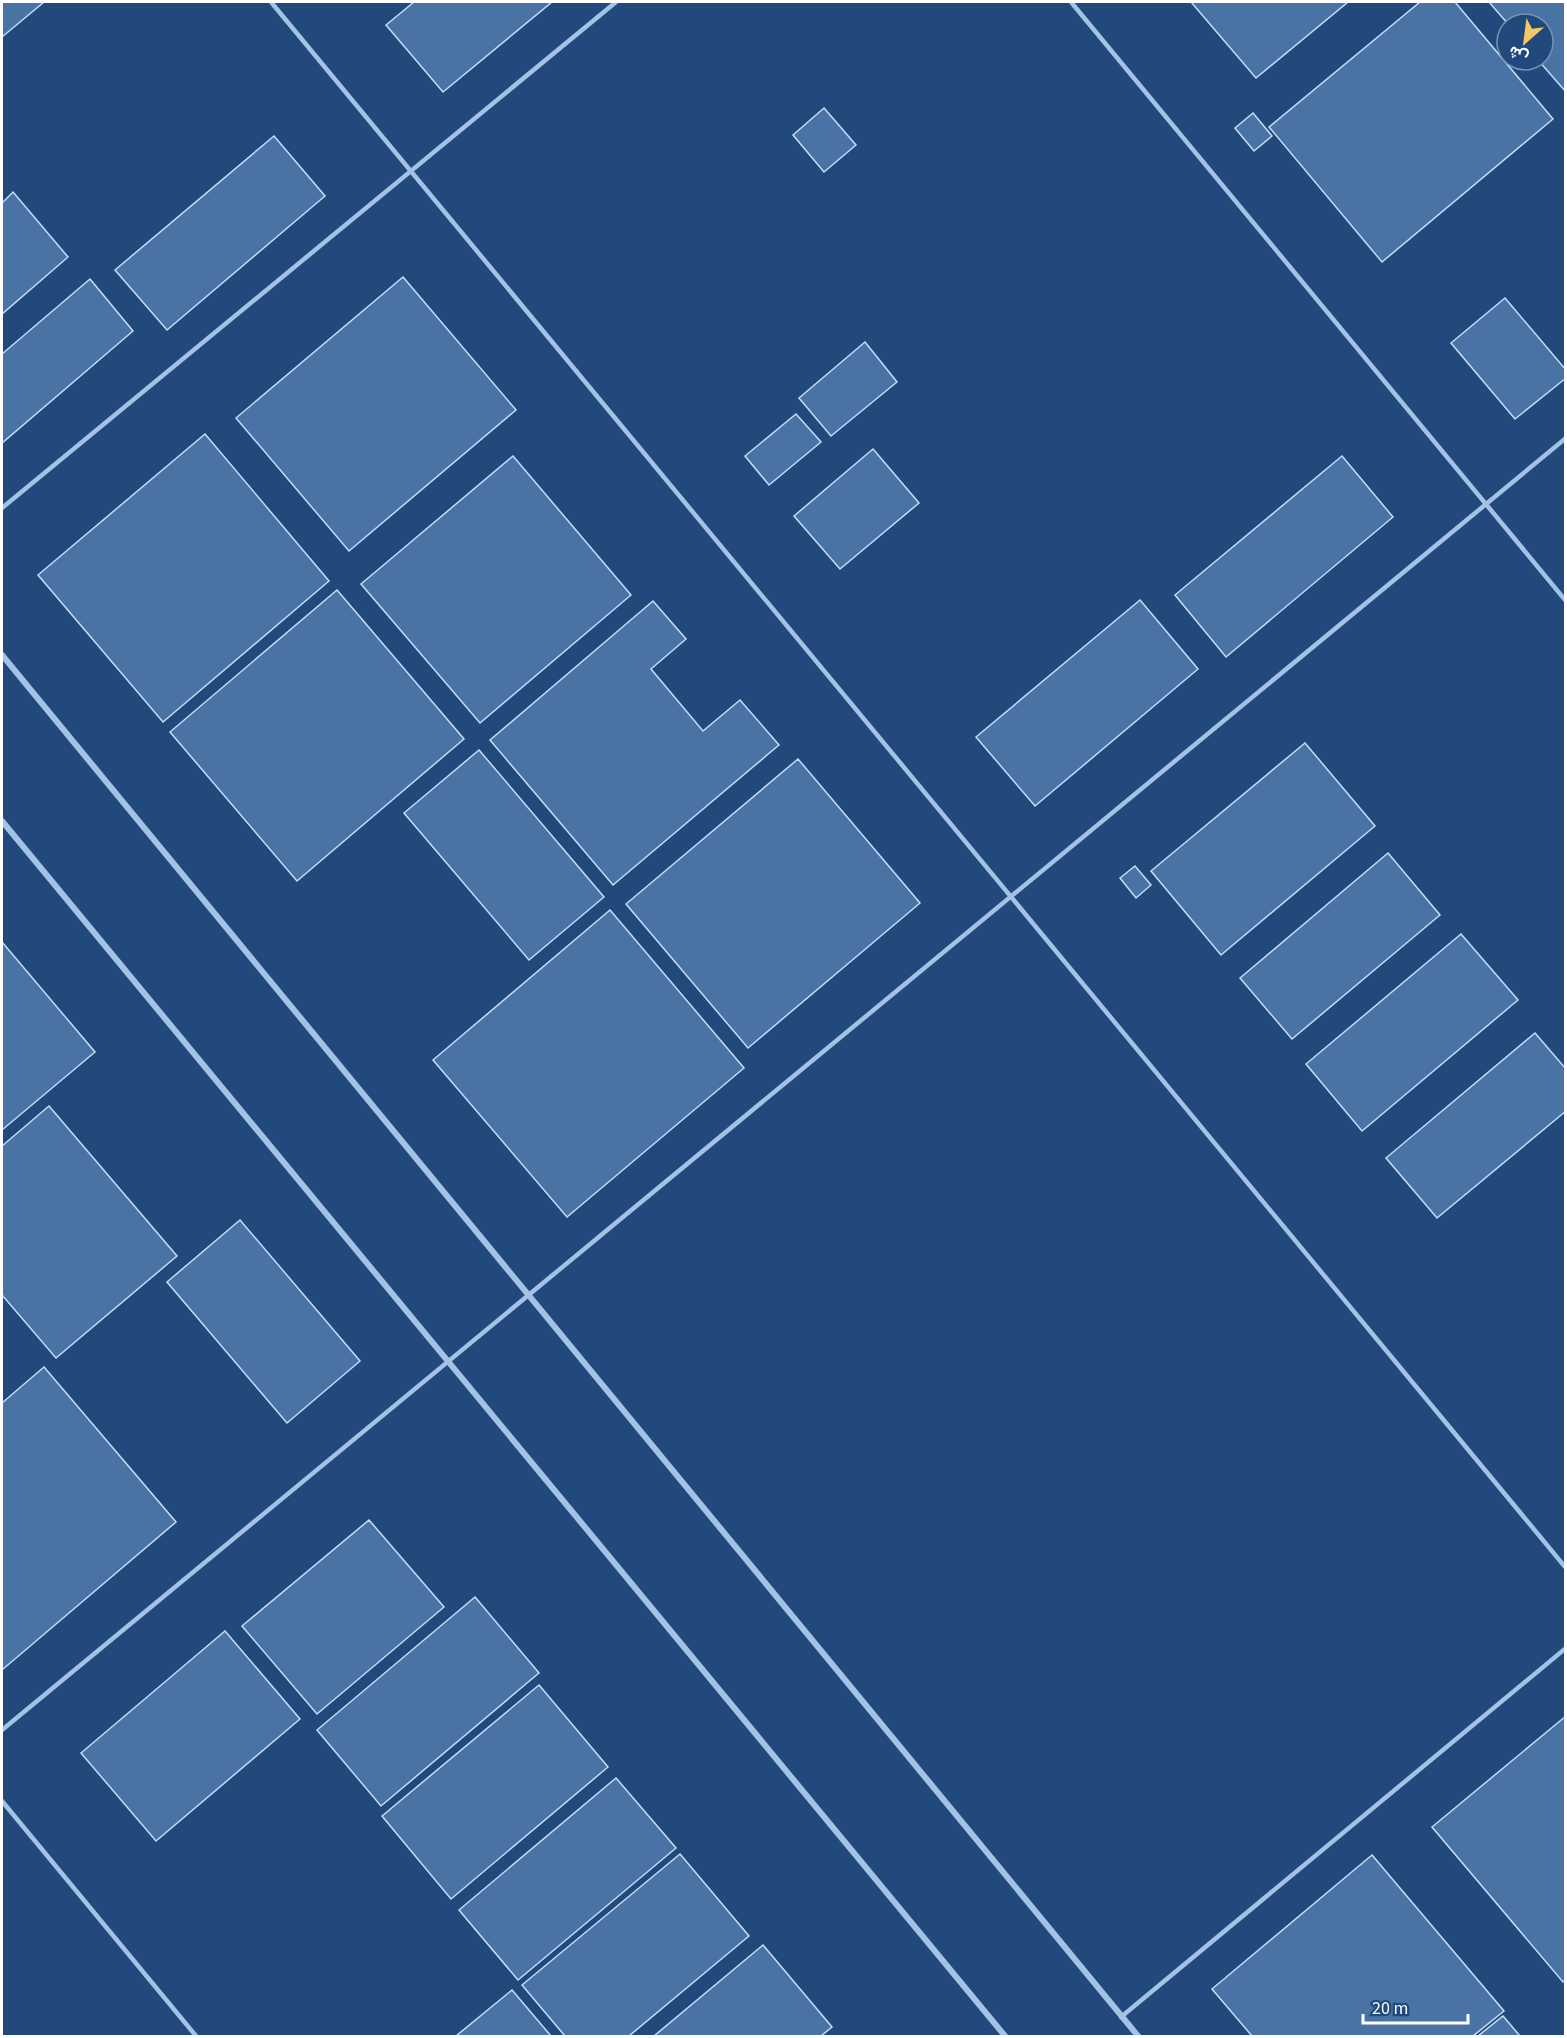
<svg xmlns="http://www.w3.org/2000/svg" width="1567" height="2038" font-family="'Source Sans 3',Vazirmatn,sans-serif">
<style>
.building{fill:#4973a5;stroke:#c7dcf5;stroke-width:1.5}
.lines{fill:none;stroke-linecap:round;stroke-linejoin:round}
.lane{stroke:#a3c2e6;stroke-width:4.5}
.street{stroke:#a3c2e6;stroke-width:6}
</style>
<rect width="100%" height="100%" fill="#21497c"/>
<g class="building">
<path d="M2 2H44L2 37Z"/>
<path d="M414 2H552L443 92 386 25Z"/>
<path d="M1191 2H1348L1256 78Z"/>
<path d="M1420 2H1455L1553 119 1382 262 1269 127Z"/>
<path d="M1489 2H1566V92L1538 60H1543V24H1508Z"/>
<path d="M824 108 856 145 824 172 793 135Z"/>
<path d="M1253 113 1272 136 1254 151 1235 128Z"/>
<path d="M274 136 325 196 167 330 115 270Z"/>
<path d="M13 192 68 257 2 314V203Z"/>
<path d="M403 277 516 410 349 551 236 418Z"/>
<path d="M90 279 133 331 2 443V354Z"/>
<path d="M1505 298 1566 370V378L1515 419 1451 343Z"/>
<path d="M865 342 897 382 831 436 799 398Z"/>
<path d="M796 414 821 442 769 485 745 456Z"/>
<path d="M205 434 329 581 163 722 38 575Z"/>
<path d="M873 449 919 503 840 569 794 516Z"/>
<path d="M513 456 631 595 480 723 361 584Z"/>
<path d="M1342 456 1393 517 1226 657 1175 595Z"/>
<path d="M337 590 464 739 297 881 170 732Z"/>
<path d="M1140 600 1198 669 1035 806 976 737Z"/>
<path d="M653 601 686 639 651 669 703 731 740 700 779 745 613 885 490 740Z"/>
<path d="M1305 743 1375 826 1221 955 1151 871Z"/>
<path d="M479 750 604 897 529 960 404 813Z"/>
<path d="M798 759 920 903 748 1048 626 904Z"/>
<path d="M1388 853 1440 915 1292 1039 1240 978Z"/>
<path d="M1135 866 1151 885 1136 898 1120 878Z"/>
<path d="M610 910 744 1068 567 1217 433 1060Z"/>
<path d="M1461 934 1518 1000 1362 1131 1306 1064Z"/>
<path d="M2 942 95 1052 2 1130Z"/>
<path d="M1535 1033 1566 1069V1111L1437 1218 1386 1158Z"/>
<path d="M49 1106 177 1256 56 1358 2 1295V1146Z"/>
<path d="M240 1220 360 1361 287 1423 167 1282Z"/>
<path d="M44 1367 176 1522 2 1670V1403Z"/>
<path d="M369 1520 444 1607 317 1714 242 1626Z"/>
<path d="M475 1597 539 1673 381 1806 317 1730Z"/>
<path d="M225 1631 300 1719 156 1841 81 1753Z"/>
<path d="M539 1685 608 1767 451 1899 382 1816Z"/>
<path d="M1566 1716V1979L1563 1982 1432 1827Z"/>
<path d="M616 1778 676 1848 518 1980 459 1910Z"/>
<path d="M680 1854 749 1936 629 2036H565L522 1985Z"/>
<path d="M1372 1855 1504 2011 1473 2036H1252L1212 1989Z"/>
<path d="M763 1945 832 2027 821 2036H654Z"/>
<path d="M512 1990 551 2036H456Z"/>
<path d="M1503 2016 1520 2036H1478Z"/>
</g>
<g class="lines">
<g class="lane">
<path d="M271 2 1566 1568"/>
<path d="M1071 2 1566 601"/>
<path d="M2 508 616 2"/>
<path d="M2 1730 1566 438"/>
<path d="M2 1801 196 2036"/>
<path d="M1121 2017 1566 1648"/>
</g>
<g class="street">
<path d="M2 655 1138 2036"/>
<path d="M2 821 1005 2036"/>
</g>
</g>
<rect width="1567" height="2038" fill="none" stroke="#ffffff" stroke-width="6"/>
<g transform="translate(1525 42) rotate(208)"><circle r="28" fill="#21497c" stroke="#7a92b0" stroke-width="1.5"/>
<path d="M0-4.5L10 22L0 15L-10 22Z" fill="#f3c965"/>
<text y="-9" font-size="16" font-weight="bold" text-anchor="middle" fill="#ffffff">ش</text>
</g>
<path d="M1363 2014v9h105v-9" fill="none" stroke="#ffffff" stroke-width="3"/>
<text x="1372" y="2014" font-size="18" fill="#ffffff" stroke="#21497c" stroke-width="4.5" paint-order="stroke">20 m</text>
</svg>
